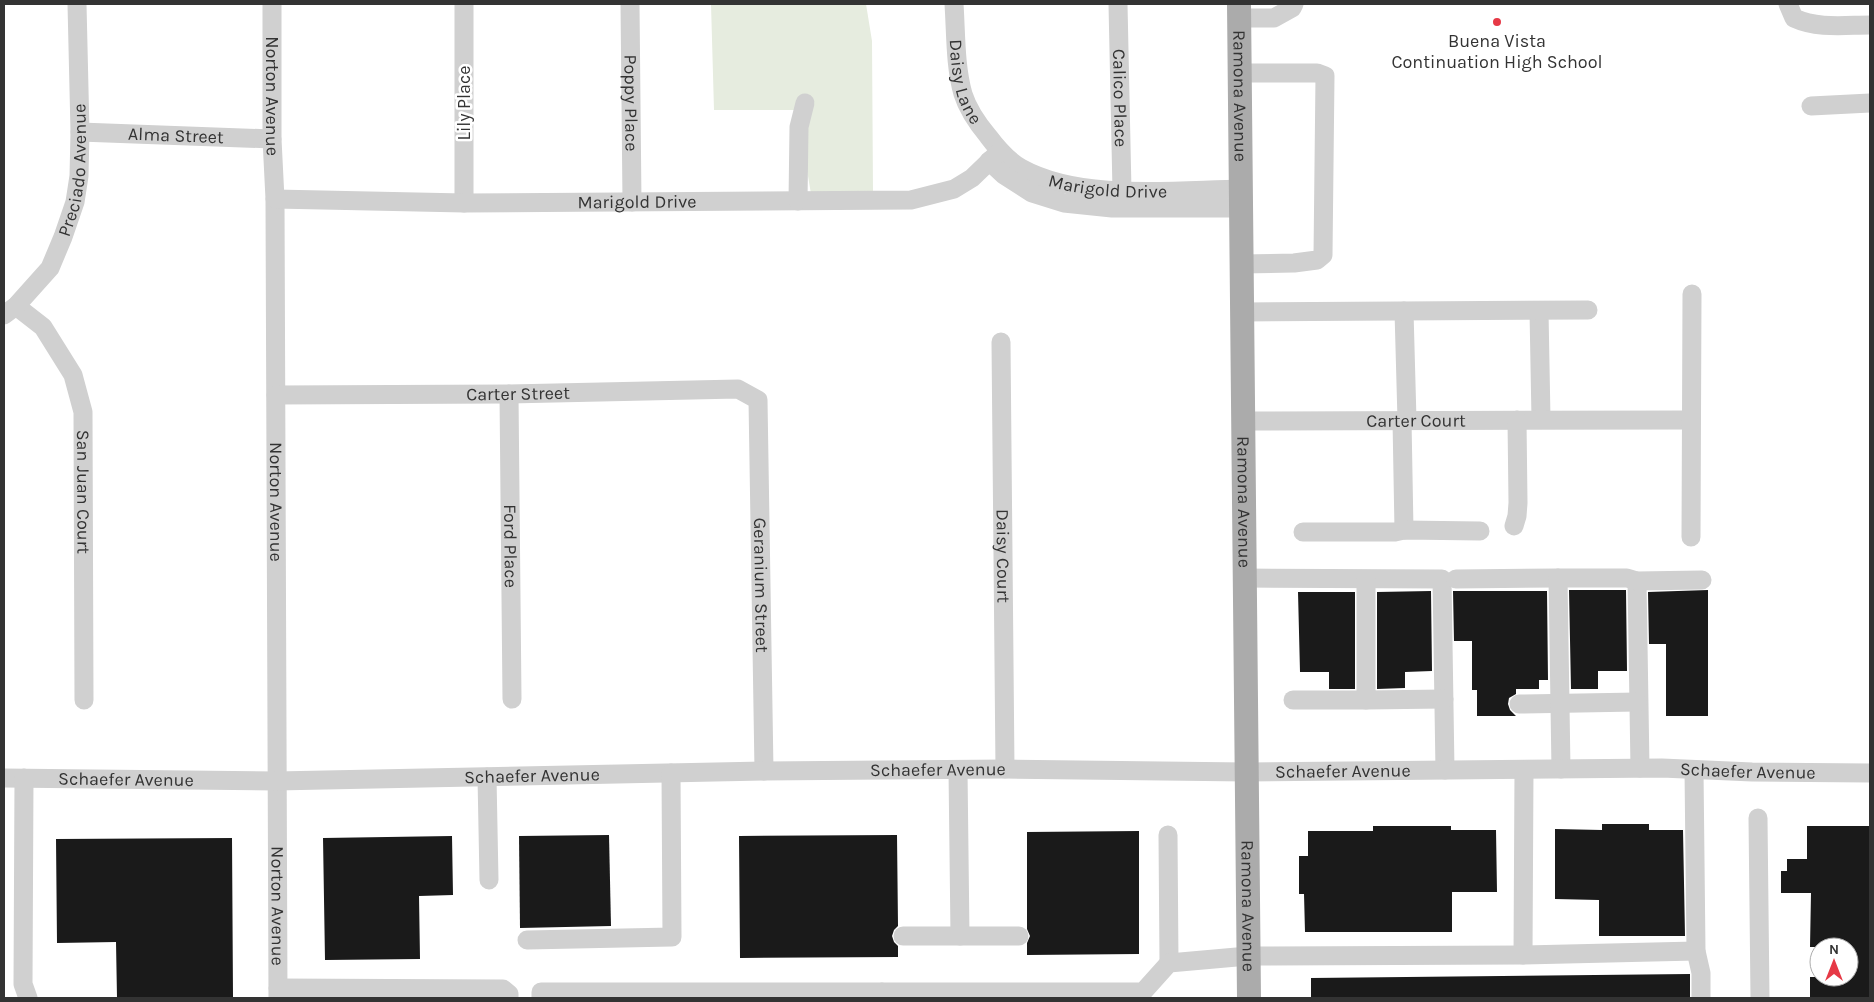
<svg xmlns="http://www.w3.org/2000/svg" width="1874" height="1002" font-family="Karla,sans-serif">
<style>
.green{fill:#e6ecdf}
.building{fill:#1a1a1a}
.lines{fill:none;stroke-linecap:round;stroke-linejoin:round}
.minor{stroke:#d0d0d0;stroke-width:19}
.major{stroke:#ababab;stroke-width:24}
.poi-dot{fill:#e63946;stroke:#fff;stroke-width:2}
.labels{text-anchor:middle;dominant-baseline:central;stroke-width:5;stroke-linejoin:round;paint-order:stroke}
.poi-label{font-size:18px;fill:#333;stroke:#fff}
.street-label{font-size:18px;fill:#333;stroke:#fff}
</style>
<rect width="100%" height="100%" fill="#fff"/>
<path class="green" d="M711 4H866L872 41 873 193 811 194 797 110H714Z"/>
<g class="building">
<path d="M1569 590H1626L1627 671H1598V689H1571Z"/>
<path d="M1708 590V716H1666V644H1649L1648 592Z"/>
<path d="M1431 591 1432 671 1405 672V688L1377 689V592Z"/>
<path d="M1453 591H1547L1548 680H1539V689H1516V694L1509 698 1508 704 1510 710 1516 716H1477V690H1472V641H1454Z"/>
<path d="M1298 592H1355V689H1329V672H1300Z"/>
<path d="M1602 824H1649V830H1683L1685 936H1599V900L1555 899V829L1602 830Z"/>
<path d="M1373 826H1451V830H1496L1497 892H1452V932H1305L1304 894H1299V856H1308V831H1373Z"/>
<path d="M1807 826H1870V998H1810V977H1849V947H1810L1811 893H1781V871H1787V859H1807Z"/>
<path d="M1139 831V954L1027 955V943L1030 936 1027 929V832Z"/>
<path d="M609 835 611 926 520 928 519 836Z"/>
<path d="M897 835 898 926 894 930 892 936 894 942 898 946V957L740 958 739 836Z"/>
<path d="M452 836 453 895 419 896 420 959 325 960 323 838Z"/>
<path d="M232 838 233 997 117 998 116 942 57 943 56 839Z"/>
<path d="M1690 974V998H1311V978Z"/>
</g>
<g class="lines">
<g class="minor">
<path id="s1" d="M272 4V139L275 199 278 998"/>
<path d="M464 4V203"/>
<path id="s2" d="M630 4 632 202"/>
<path id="s3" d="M954 4C956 33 955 66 963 94 968 110 978 124 988 136 997 148 1008 161 1021 168 1080 201 1174 190 1241 189"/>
<path id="s4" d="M1118 4 1122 191"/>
<path d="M1788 4 1794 18C1818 29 1845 25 1870 25"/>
<path d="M1239 18H1274L1292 8 1294 4"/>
<path d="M1239 73H1317L1325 76 1323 255 1317 260 1294 263 1241 264"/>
<path d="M1811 106 1870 103"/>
<path id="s5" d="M80 132 272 139"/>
<path d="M989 161 1004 175 1032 193 1064 203 1112 208H1241"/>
<path id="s6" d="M275 199 464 203 911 200 954 189 972 178 1000 151"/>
<path d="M798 201 799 127 805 103"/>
<path id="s7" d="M16 306 43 327 73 375 83 412 84 700"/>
<path d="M1404 311 1407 420"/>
<path d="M1539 311 1541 419"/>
<path d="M1242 312 1588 310"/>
<path id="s8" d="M4 315 16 306 50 268 63 237 75 202 79 176 80 132 77 4"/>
<path id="s9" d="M1001 342 1005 769"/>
<path id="s10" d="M509 394 512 699"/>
<path id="s11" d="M276 395 509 394 738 389 758 400 764 771"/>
<path d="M1402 420 1404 530"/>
<path id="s12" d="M1242 421 1690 420"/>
<path d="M1514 526 1517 516 1518 503 1517 420"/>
<path d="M1303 532H1395L1404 530 1480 531"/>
<path d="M1691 537 1692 294"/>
<path d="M1244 578 1442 579 1445 770"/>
<path d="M1456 579 1558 578"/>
<path d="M1366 580V700L1444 699"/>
<path d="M1637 581 1640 768"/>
<path d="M1293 700H1366"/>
<path d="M1519 704 1637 702"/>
<path d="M1561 769 1558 578H1627L1637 581 1702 580"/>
<path d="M958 770 960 936"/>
<path d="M1694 770 1696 951 1701 973V998"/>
<path d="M487 777 489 880"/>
<path id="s13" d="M4 778 276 781 764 771 1005 769 1246 772 1662 768 1752 772 1870 773"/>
<path d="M24 778 23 984 28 998"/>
<path d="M1758 818 1760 998"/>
<path d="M1168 835 1169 963"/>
<path d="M903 936H1019"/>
<path d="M527 940 672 937 671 773"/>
<path d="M1523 955 1524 770"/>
<path d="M278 988 503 989 509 994V998"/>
<path d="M541 998V992H882"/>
<path d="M882 998V992H1143L1169 963 1248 956 1523 955 1696 951"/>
</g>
<path class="major" id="s14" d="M1239 4 1249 998"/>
</g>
<circle class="poi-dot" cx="1497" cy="22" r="5"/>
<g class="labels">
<g class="poi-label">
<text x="1497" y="41">Buena Vista<tspan x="1497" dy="21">Continuation High School</tspan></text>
</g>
<g class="street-label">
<text stroke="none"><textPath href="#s3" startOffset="79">Daisy Lane</textPath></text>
<text stroke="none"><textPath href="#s1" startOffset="92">Norton Avenue</textPath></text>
<text stroke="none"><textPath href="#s14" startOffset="92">Ramona Avenue</textPath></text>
<text stroke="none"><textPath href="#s4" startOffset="94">Calico Place</textPath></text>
<text transform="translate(464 103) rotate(-90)">Lily Place</text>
<text stroke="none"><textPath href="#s2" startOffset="99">Poppy Place</textPath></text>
<text stroke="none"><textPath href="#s5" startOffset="96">Alma Street</textPath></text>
<text stroke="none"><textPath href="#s8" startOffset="168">Preciado Avenue</textPath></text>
<text stroke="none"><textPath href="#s3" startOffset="276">Marigold Drive</textPath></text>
<text stroke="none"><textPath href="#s6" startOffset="362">Marigold Drive</textPath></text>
<text stroke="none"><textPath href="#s11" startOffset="242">Carter Street</textPath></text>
<text stroke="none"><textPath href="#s12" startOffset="174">Carter Court</textPath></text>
<text stroke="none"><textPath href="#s7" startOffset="209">San Juan Court</textPath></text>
<text stroke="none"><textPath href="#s1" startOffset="498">Norton Avenue</textPath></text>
<text stroke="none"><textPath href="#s14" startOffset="498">Ramona Avenue</textPath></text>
<text stroke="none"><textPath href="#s10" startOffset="152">Ford Place</textPath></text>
<text stroke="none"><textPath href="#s9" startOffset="214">Daisy Court</textPath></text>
<text stroke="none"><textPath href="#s11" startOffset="670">Geranium Street</textPath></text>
<text stroke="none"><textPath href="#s13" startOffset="934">Schaefer Avenue</textPath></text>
<text stroke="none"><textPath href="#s13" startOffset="1339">Schaefer Avenue</textPath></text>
<text stroke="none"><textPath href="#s13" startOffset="1744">Schaefer Avenue</textPath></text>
<text stroke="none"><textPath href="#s13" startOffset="528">Schaefer Avenue</textPath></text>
<text stroke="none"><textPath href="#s13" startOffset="122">Schaefer Avenue</textPath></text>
<text stroke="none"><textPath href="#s1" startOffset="902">Norton Avenue</textPath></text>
<text stroke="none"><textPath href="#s14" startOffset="902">Ramona Avenue</textPath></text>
</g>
</g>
<rect width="1874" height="1002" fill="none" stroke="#333333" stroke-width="10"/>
<g transform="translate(1834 962)"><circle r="24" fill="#ffffff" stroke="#adadad"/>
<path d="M0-4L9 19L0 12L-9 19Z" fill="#e63946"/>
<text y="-8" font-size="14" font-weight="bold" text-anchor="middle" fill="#333333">N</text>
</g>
</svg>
